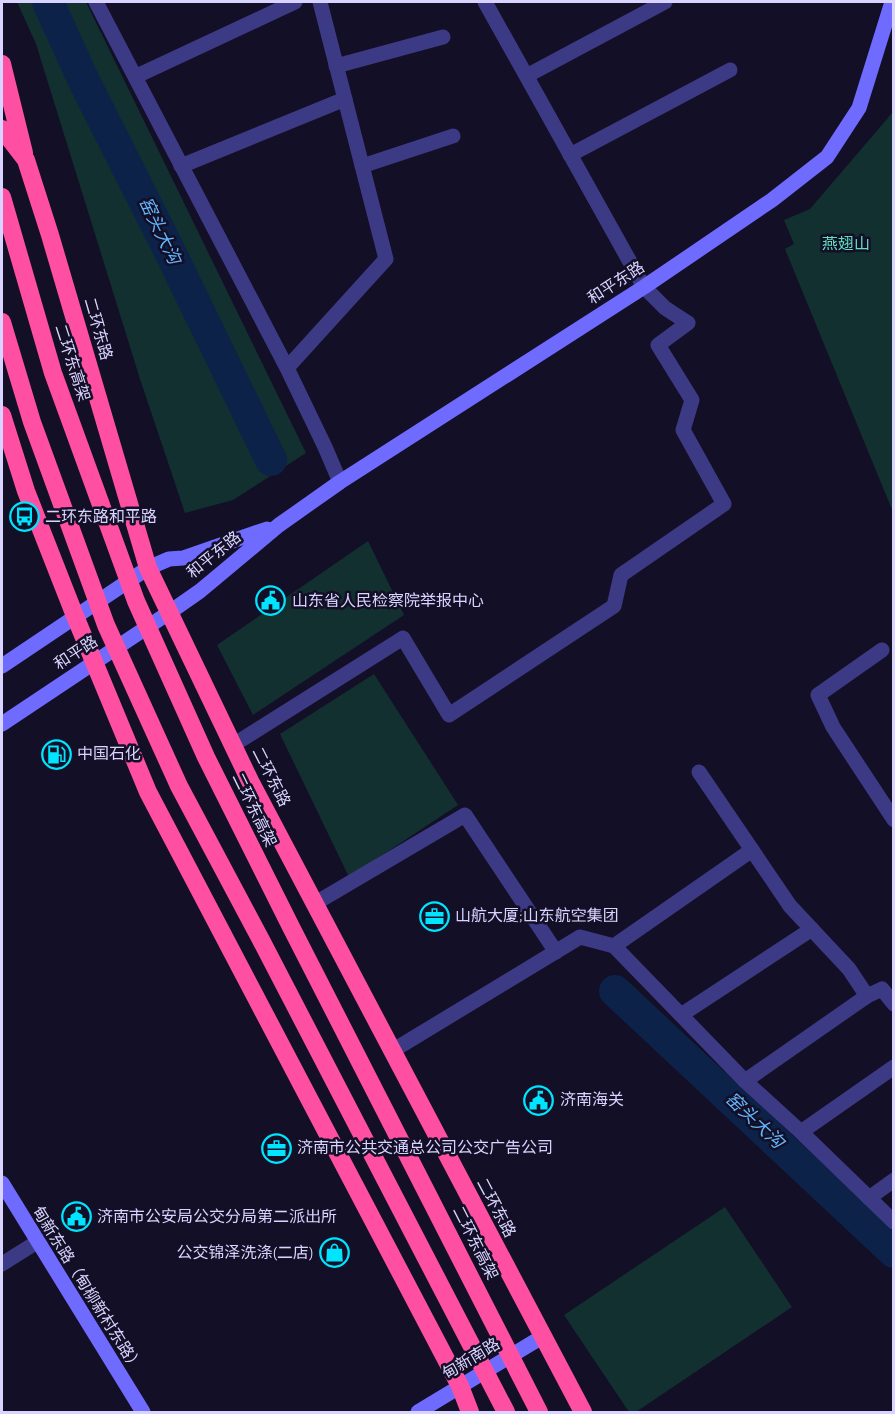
<svg xmlns="http://www.w3.org/2000/svg" width="895" height="1414" font-family="'Alegreya Sans','Noto Sans SC',sans-serif">
<style>
.green{fill:#12302f}
.lines{fill:none;stroke-linecap:round;stroke-linejoin:round}
.river{stroke:#0c2248;stroke-width:32}
.street{stroke:#3d3a85;stroke-width:15}
.secondary{stroke:#6f6bff;stroke-width:15}
.highway{stroke:#ff4fa3;stroke-width:18}
.highway-bridge{stroke:#ff4fa3;stroke-width:18}
.labels{text-anchor:middle;dominant-baseline:central;stroke-width:5;stroke-linejoin:round;paint-order:stroke}
.park-label{font-size:16px;fill:#5fe0c0;stroke:#130f26}
.street-label{font-size:16px;fill:#d9d4ff;stroke:#130f26}
.poi-label{font-size:16px;fill:#d9d4ff;stroke:#130f26;text-anchor:start}
.water-label{font-size:18px;font-style:italic;fill:#62b6ff;stroke:#130f26}
</style>
<rect width="100%" height="100%" fill="#130f26"/>
<g class="green">
<path d="M17 2H86L306 453 233 500 185 513 140 379 36 44Z"/>
<path d="M893 112V512L785 249 794 244 784 220 810 209Z"/>
<path d="M368 541 404 615 253 715 217 645Z"/>
<path d="M374 674 458 805 349 877 280 734Z"/>
<path d="M725 1207 792 1307 636 1412H629L564 1315Z"/>
</g>
<g class="lines">
<g class="river">
<path d="M48 2 83 79 172 256 271 460"/>
<path d="M615 991 894 1252"/>
</g>
<g class="street">
<path d="M96 2 287 368 325 447 340 482"/>
<path d="M336 66 443 37"/>
<path d="M532 73 665 2"/>
<path d="M141 74 295 2"/>
<path d="M570 155 730 70"/>
<path d="M181 166 345 99"/>
<path d="M362 166 453 136"/>
<path d="M287 368 386 259 320 2"/>
<path d="M882 650 818 695 833 727 894 820"/>
<path d="M233 745 403 638 449 715 614 606 621 575 724 504 683 430 692 400 658 345 688 323 665 308 644 287 485 2"/>
<path d="M699 772 790 906 849 969 867 996 882 989 894 1004"/>
<path d="M314 904 465 815 556 952"/>
<path d="M614 946 745 1081 801 1132 894 1222"/>
<path d="M681 1015 812 929"/>
<path d="M392 1051 580 937 614 946 752 850"/>
<path d="M745 1081 867 996"/>
<path d="M801 1132 894 1067"/>
<path d="M869 1198 894 1180"/>
<path d="M2 1264 37 1242"/>
</g>
<g class="secondary">
<path d="M2 666 148 568 169 559 183 558 267 529"/>
<path d="M2 724 170 612 200 591 279 525 340 482 644 287 772 200 827 157 859 108 892 2"/>
<path d="M2 1183 143 1412"/>
<path d="M418 1412 542 1337"/>
</g>
<g class="highway">
<path d="M2 64 24 153"/>
<path d="M2 129 26 160 50 235 148 568 250 781 583 1412"/>
<path d="M2 415 26 491 75 616 148 792 460 1386 470 1412"/>
</g>
<g class="highway-bridge">
<path d="M2 197 53 373 136 601 206 757 291 927 539 1412"/>
<path d="M2 322 32 422 106 625 179 786 261 940 506 1412"/>
</g>
</g>
<defs>
<symbol id="bus-ring" viewBox="-11 -11 22 22"><circle r="9.5" fill="#130f26" stroke="#00e5ff" stroke-width="1.5"/><path d="M-5-6H5V4H4V6H2V4H-2V6H-4V4H-5ZM-3.5-4V0h7V-4ZM-3.5 1.2v1.5H-2V1.2ZM2 1.2v1.5H3.5V1.2Z" fill="#00e5ff"/></symbol>
<symbol id="civic-ring" viewBox="-11 -11 22 22"><circle r="9.5" fill="#130f26" stroke="#00e5ff" stroke-width="1.5"/><path d="M-.6-6.5H3V-4.5H.6V-3L4-1V1h2V6H-6V1h2V-1L-.6-3ZM-1.2 2.5V6h2.4V2.5Z" fill="#00e5ff"/></symbol>
<symbol id="fuel-ring" viewBox="-11 -11 22 22"><circle r="9.5" fill="#130f26" stroke="#00e5ff" stroke-width="1.5"/><path d="M-5.5-6h7V0h2V4h1.3V-2.5L3-4.5l.8-.8L6-3V5H2.5V1h-1V6h-7ZM-4.2-4.7v3.2H.2V-4.7Z" fill="#00e5ff"/></symbol>
<symbol id="office-ring" viewBox="-11 -11 22 22"><circle r="9.5" fill="#130f26" stroke="#00e5ff" stroke-width="1.5"/><path d="M-6-3h4V-5.5h4V-3h4V5H-6ZM-1-4.5V-3h2v-1.5ZM-6 0V1H6V0Z" fill="#00e5ff"/></symbol>
<symbol id="shop-ring" viewBox="-11 -11 22 22"><circle r="9.5" fill="#130f26" stroke="#00e5ff" stroke-width="1.5"/><path d="M-5-2.5h2.3a2.7 3.5 0 0 1 5.4 0H5L5.5 6h-11ZM-1.5-2.5h3a1.5 2.3 0 0 0-3 0Z" fill="#00e5ff"/></symbol>
</defs>
<g fill-rule="evenodd">
<use href="#bus-ring" x="8" y="500" width="33" height="33"/>
<use href="#civic-ring" x="254" y="584" width="33" height="33"/>
<use href="#fuel-ring" x="40" y="738" width="33" height="33"/>
<use href="#office-ring" x="418" y="900" width="33" height="33"/>
<use href="#civic-ring" x="522" y="1084" width="33" height="33"/>
<use href="#office-ring" x="260" y="1132" width="33" height="33"/>
<use href="#civic-ring" x="60" y="1200" width="33" height="33"/>
<use href="#shop-ring" x="318" y="1236" width="33" height="33"/>
</g>
<g class="labels">
<g class="park-label">
<text x="846" y="244">燕翅山</text>
</g>
<g class="street-label">
<text transform="translate(616 283) rotate(-33)">和平东路</text>
<text transform="translate(98 329) rotate(74)">二环东路</text>
<text transform="translate(72 363) rotate(72)">二环东高架</text>
<text transform="translate(214 555) rotate(-39)">和平东路</text>
<text transform="translate(76 653) rotate(-33)">和平路</text>
<text transform="translate(271 777) rotate(63)">二环东路</text>
<text transform="translate(254 810) rotate(64)">二环东高架</text>
<text transform="translate(496 1208) rotate(62)">二环东路</text>
<text transform="translate(475 1243) rotate(63)">二环东高架</text>
<text transform="translate(87 1289) rotate(58)">甸新东路（甸柳新村东路）</text>
<text transform="translate(471 1359) rotate(-31)">甸新南路</text>
</g>
<g class="poi-label">
<text x="45" y="517">二环东路和平路</text>
<text x="292" y="601">山东省人民检察院举报中心</text>
<text x="77" y="754">中国石化</text>
<text x="455" y="916">山航大厦;山东航空集团</text>
<text x="560" y="1100">济南海关</text>
<text x="297" y="1148">济南市公共交通总公司公交广告公司</text>
<text x="97" y="1217">济南市公安局公交分局第二派出所</text>
<text x="314" y="1253" text-anchor="end">公交锦泽洗涤(二店)</text>
</g>
<g class="water-label">
<text transform="translate(159 231) rotate(64)">窑头大沟</text>
<text transform="translate(754 1121) rotate(43)">窑头大沟</text>
</g>
</g>
<rect width="895" height="1414" fill="none" stroke="#d9d4ff" stroke-width="6"/>
</svg>
